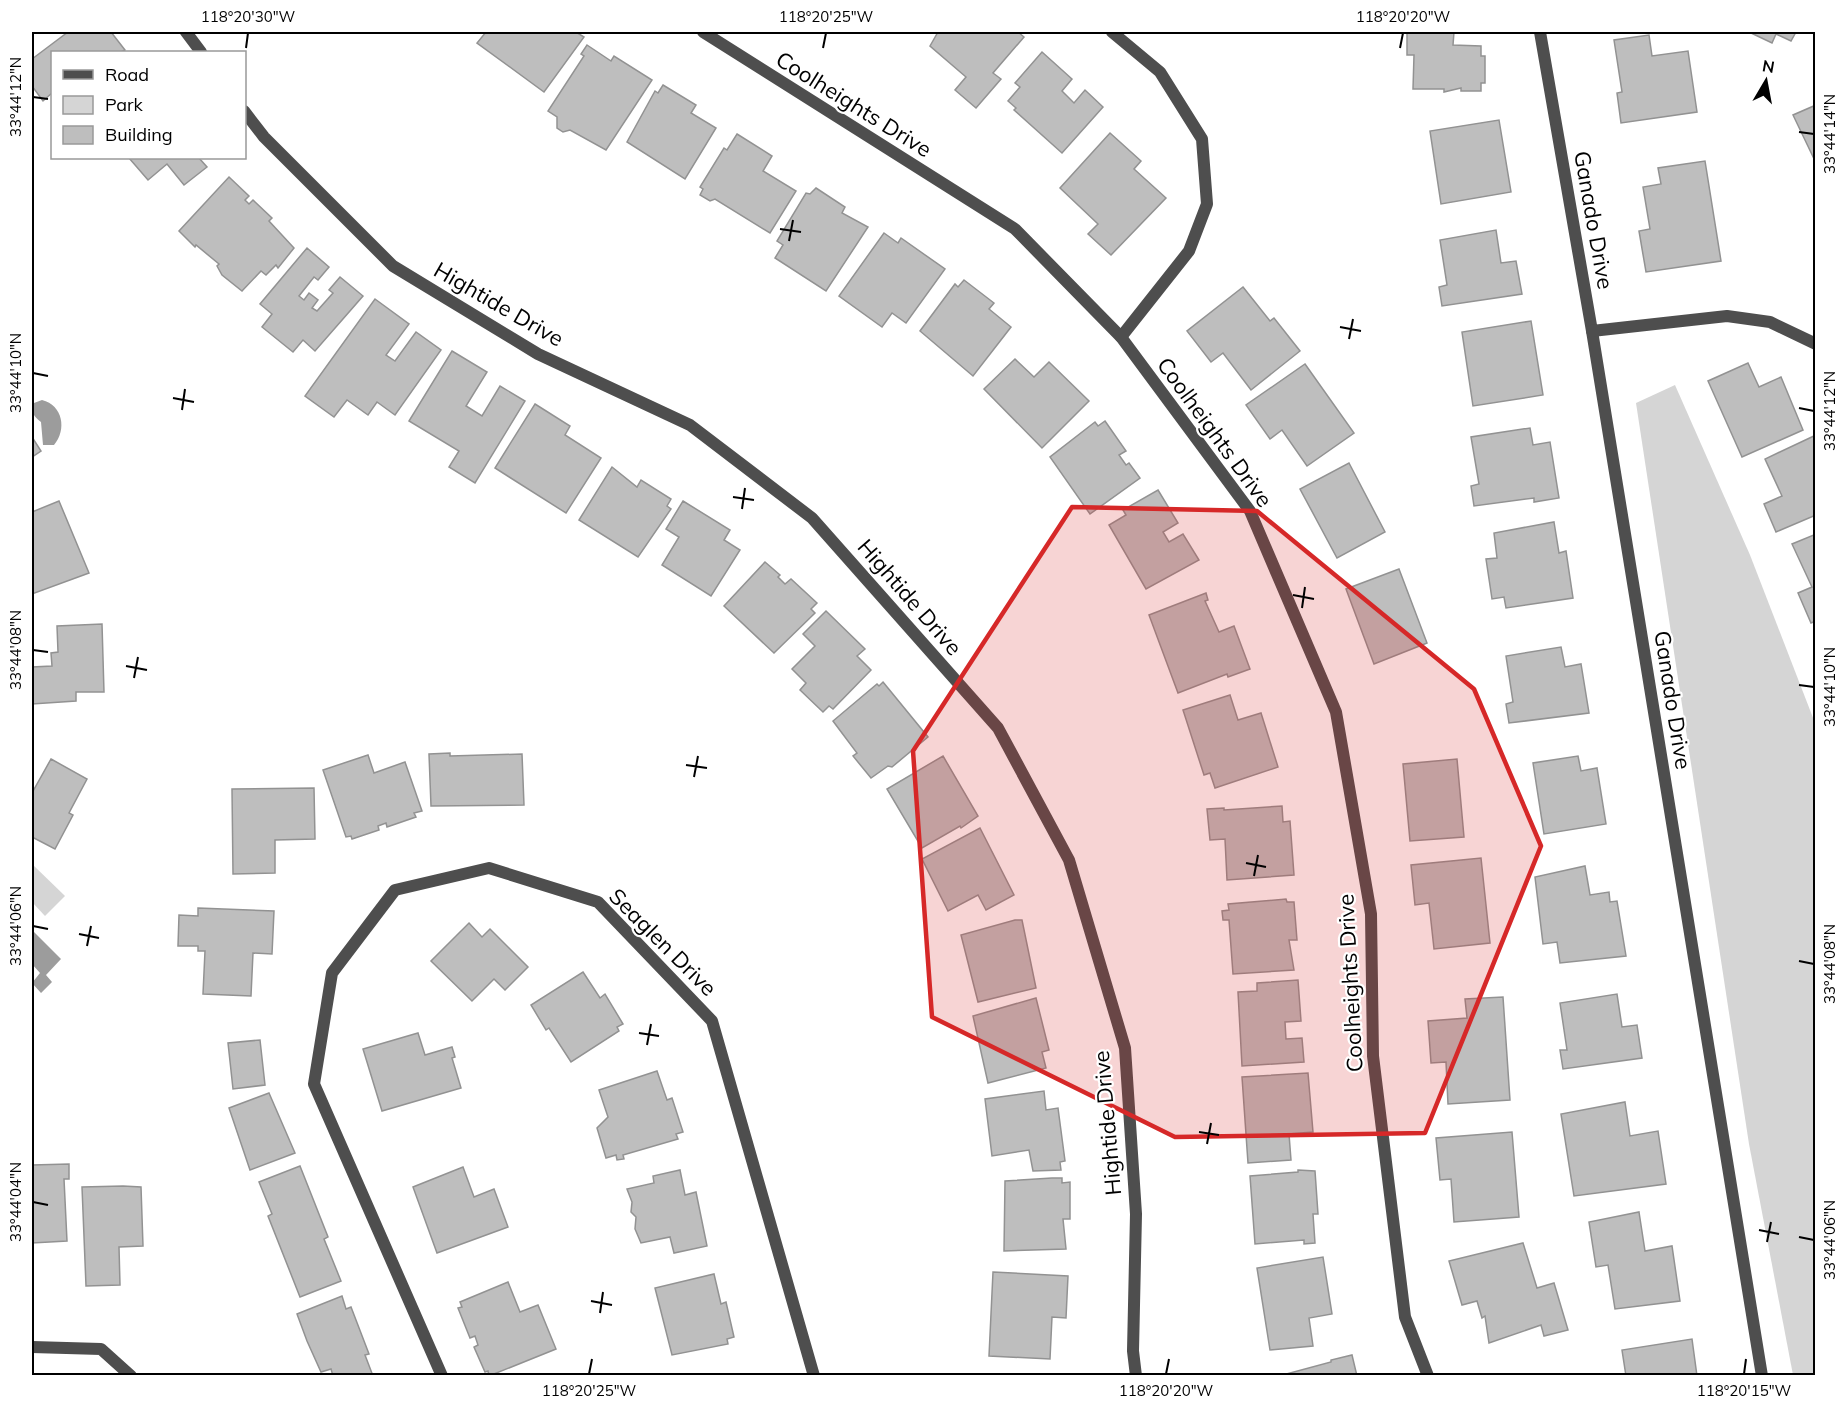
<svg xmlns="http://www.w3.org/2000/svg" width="1847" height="1407" font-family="Mulish,sans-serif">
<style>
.green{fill:#d5d5d5}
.water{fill:#9c9c9c}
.building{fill:#bebebe;stroke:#929292;stroke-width:1.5}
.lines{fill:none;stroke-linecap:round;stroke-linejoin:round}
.street{stroke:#4e4e4e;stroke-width:12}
.marked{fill:#d62828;fill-opacity:0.2;stroke:#d62828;stroke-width:4.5;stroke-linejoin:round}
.ticks{fill:none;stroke:#000;stroke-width:2}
.labels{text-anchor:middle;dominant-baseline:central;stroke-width:4.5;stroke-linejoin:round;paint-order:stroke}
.street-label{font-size:22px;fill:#000;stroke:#fff}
.neatline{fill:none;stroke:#000;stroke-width:2}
.ticks-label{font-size:15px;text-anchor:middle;fill:#000}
</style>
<rect width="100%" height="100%" fill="#fff"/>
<g class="green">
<path d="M1675 385 1750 555 1815 723V1375H1793L1749 1144 1636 403Z"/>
<path d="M32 864 65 896 45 916 32 902Z"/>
</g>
<g class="water">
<path d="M42 400C63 405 67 430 54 445H43L41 422C34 417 30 411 34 403Z"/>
<path d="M32 930 61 959 46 975 52 982 41 993 32 983 40 973 32 964Z"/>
</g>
<g class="building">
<path d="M68 32H111L125 50 121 52H52V93L43 101 32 86V59Z"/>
<path d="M486 32H576L584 37 544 92 477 43Z"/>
<path d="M938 32H1018L1024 37 993 73 1001 79 976 108 955 90 966 77 930 46Z"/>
<path d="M1407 32H1454L1453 45 1481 46V56H1485V83H1481V91H1461V88L1444 92V89H1413L1414 55H1407Z"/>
<path d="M1749 32H1796L1791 41 1776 34 1772 43Z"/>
<path d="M1649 35 1652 56 1688 51 1697 112 1621 123 1617 93 1622 92 1614 40Z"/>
<path d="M587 45 611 61 614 56 652 80 606 150 570 130 563 132 557 128V117L548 111 584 56 581 54Z"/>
<path d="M1042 52 1072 79 1062 91 1074 103 1085 90 1103 107 1062 153 1014 110 1016 108 1008 101 1020 87 1015 83Z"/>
<path d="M663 85 696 105 691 113 716 128 685 179 627 142 655 91 658 93Z"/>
<path d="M1816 105V163L1793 115Z"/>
<path d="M1499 120 1511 192 1441 204 1430 131Z"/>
<path d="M1110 133 1141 161 1134 169 1166 198 1111 255 1088 234 1098 224 1060 188Z"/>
<path d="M737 134 772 156 763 171 796 191 770 233 715 199 710 201 700 195 703 189 700 187 724 148 727 150Z"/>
<path d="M129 158H199L207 167 184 185 167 164 148 180Z"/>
<path d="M1705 161 1721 261 1646 272 1639 231 1650 229 1643 187 1661 184 1658 168Z"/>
<path d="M229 177 249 196 245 200 249 204 253 200 272 218 269 221 294 248 278 268 276 265 266 275 261 271 242 291 222 275 217 266 219 264 196 245 195 247 179 231Z"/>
<path d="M816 188 845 207 842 213 868 227 826 291 775 258 783 245 777 241 806 193 810 194Z"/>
<path d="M1496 230 1501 263 1516 261 1522 294 1442 306 1439 287 1447 285 1440 240Z"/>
<path d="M884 233 898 243 901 238 945 269 906 323 892 313 882 327 839 296Z"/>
<path d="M307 248 329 267 318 280 314 277 299 296 304 300 309 293 318 300 312 308 317 311 333 293 329 290 340 277 363 296 315 351 303 340 293 352 262 327 272 314 260 304Z"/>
<path d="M964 280 994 303 989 309 1011 327 973 376 920 331 955 284 958 287Z"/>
<path d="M1243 287 1270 321 1274 318 1300 351 1251 390 1223 353 1211 362 1187 331Z"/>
<path d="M375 299 409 324 386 355 395 361 416 332 441 350 395 415 377 402 368 415 347 400 334 417 305 396Z"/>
<path d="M1531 321 1543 395 1473 406 1462 332Z"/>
<path d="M452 351 487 372 466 406 482 416 500 386 525 401 475 483 449 467 459 451 409 421Z"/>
<path d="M1015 359 1034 377 1049 362 1089 401 1042 448 984 389Z"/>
<path d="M1748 363 1759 387 1781 377 1803 430 1742 457 1708 381Z"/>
<path d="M1305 364 1354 433 1307 466 1282 430 1270 439 1246 405Z"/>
<path d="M535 404 570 426 565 435 601 458 566 513 495 468Z"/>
<path d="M1105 421 1126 451 1119 455 1126 465 1129 463 1140 478 1090 514 1050 457 1095 422 1098 426Z"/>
<path d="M1530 428 1533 445 1550 442 1559 498 1534 502V498L1474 506 1471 486 1479 484 1471 437Z"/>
<path d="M1816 435V515L1776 532 1764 504 1782 496 1765 459Z"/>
<path d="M32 437 41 451 32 457Z"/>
<path d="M1349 463 1385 532 1337 558 1300 489Z"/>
<path d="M612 467 637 487 641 480 671 499 667 506 671 509 638 557 579 520Z"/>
<path d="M1158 490 1178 523 1163 532 1169 542 1183 534 1199 560 1146 589 1109 525 1126 515 1123 510Z"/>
<path d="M59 501 89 573 32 594V512Z"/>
<path d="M683 501 730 530 724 540 740 550 711 596 662 565 679 537 666 529Z"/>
<path d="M1554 522 1559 553 1566 551 1573 598 1506 608 1504 597 1492 599 1486 559 1497 558 1494 533Z"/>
<path d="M1816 534V621L1811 623 1798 593 1812 587 1792 544Z"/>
<path d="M765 562 780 575 778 577 785 584 791 579 817 603 811 609 815 613 774 653 724 606Z"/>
<path d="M1399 569 1427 643 1374 664 1346 589Z"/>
<path d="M1206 593 1208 600 1205 601 1219 632 1234 626 1250 669 1228 677 1227 674 1178 693 1149 615Z"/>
<path d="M826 611 865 649 857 656 871 670 833 709 829 706 823 712 800 690 806 683 792 669 815 646 803 634Z"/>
<path d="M102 624 104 692H76V701L32 704V667L52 666 51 653 58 652 57 626Z"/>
<path d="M1561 647 1565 667 1581 664 1589 713 1509 723 1506 704 1513 702 1506 656Z"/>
<path d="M883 682 928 737 892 767 888 766 871 778 853 756 857 753 833 721 877 684 879 686Z"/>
<path d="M1230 695 1238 720 1261 713 1278 767 1215 788 1210 773 1204 775 1183 710Z"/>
<path d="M450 753V756L522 754 524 805 431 806 429 754Z"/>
<path d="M368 755 374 773 405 762 422 811 414 813 416 817 387 827 386 823 378 826 379 830 352 839 351 836 346 837 323 770Z"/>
<path d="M943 756 978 816 961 828 960 826 922 848 887 789Z"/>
<path d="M1578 756 1581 771 1597 768 1606 824 1544 834 1533 763Z"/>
<path d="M51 759 87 779 69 813 73 815 55 849 32 837V793Z"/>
<path d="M1457 759 1464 837 1410 841 1403 764Z"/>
<path d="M314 788 315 839 275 840V873L233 874 232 789Z"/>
<path d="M1282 806 1283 822 1290 821 1294 875 1227 880 1225 839 1210 840 1207 809 1224 808V810Z"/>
<path d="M980 828 1014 895 986 910 978 895 948 911 922 859Z"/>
<path d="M1481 858 1490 943 1434 949 1429 903 1415 905 1411 865Z"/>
<path d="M1585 866 1590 895 1609 892 1610 902 1617 901 1626 956 1560 963 1557 942 1543 944 1535 877Z"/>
<path d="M1286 899 1287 902H1294L1297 940H1289L1294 970 1233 974 1229 920H1223L1222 911 1229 910 1228 904Z"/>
<path d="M198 908 274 911 272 954 253 953 251 996 203 994 205 951H198V946H178L179 915 198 916Z"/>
<path d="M1015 920H1022L1036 988 978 1002 961 935Z"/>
<path d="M469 923 482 937 490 929 528 967 505 990 494 979 472 1001 431 961Z"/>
<path d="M583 972 600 998 605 994 623 1024 617 1027 619 1031 571 1062 549 1028 546 1030 531 1005Z"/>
<path d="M1298 980 1301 1021 1285 1022 1286 1039 1302 1038 1304 1062 1242 1066 1238 992 1257 991V983Z"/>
<path d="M1617 994 1622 1027 1637 1025 1642 1058 1563 1069 1560 1050H1567L1560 1003Z"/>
<path d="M1503 997 1510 1100 1448 1104 1446 1062 1431 1063 1428 1021 1467 1018 1465 999Z"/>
<path d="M1036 998 1049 1050 1042 1052 1046 1068 988 1083 973 1016Z"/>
<path d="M418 1033 425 1055 452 1047 455 1057 452 1058 461 1088 382 1111 363 1049Z"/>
<path d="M260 1040 265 1085 233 1089 228 1043Z"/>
<path d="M657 1071 667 1100 672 1098 683 1132 676 1134 678 1139 623 1155 624 1159 617 1160 616 1155 606 1158 597 1128 608 1117 599 1090Z"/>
<path d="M1308 1073 1313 1132 1289 1134 1291 1160 1248 1163 1242 1077Z"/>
<path d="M1044 1091 1046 1110 1058 1108 1065 1161 1060 1162 1061 1170 1033 1171 1029 1150 992 1156 985 1099Z"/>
<path d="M269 1093 295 1153 250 1170 229 1108Z"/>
<path d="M1625 1102 1630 1136 1658 1131 1666 1184 1574 1196 1561 1114Z"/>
<path d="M1512 1132 1519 1217 1454 1222 1451 1179 1440 1180 1436 1138Z"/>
<path d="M69 1164V1179H64L67 1241 32 1243V1165Z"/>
<path d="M300 1166 328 1237 324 1239 341 1281 300 1297 268 1216 272 1214 259 1182Z"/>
<path d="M463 1167 474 1197 494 1189 508 1227 437 1253 413 1187Z"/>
<path d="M680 1170 685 1195 696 1192 707 1246 674 1253 670 1237 641 1243 635 1229 636 1217 631 1212 632 1202 627 1189 654 1183 653 1176Z"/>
<path d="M1298 1170 1315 1171 1318 1214H1313L1315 1243 1304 1244V1240L1255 1244 1250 1176 1298 1172Z"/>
<path d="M1052 1178H1062V1183L1070 1182V1219H1063L1066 1249 1004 1251 1005 1181Z"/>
<path d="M123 1186 141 1187 143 1246 119 1247 120 1285 86 1286 82 1187Z"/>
<path d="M1639 1212 1645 1251 1672 1246 1680 1301 1615 1309 1608 1265 1596 1267 1589 1222Z"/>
<path d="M1523 1243 1537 1288 1554 1283 1568 1330 1544 1336 1541 1325 1489 1343 1485 1316 1482 1318 1477 1301 1462 1305 1449 1261Z"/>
<path d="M1323 1257 1332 1314 1309 1318 1313 1346 1270 1350 1257 1268Z"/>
<path d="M993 1272 1068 1276 1066 1318 1052 1317 1050 1359 989 1356Z"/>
<path d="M714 1274 721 1304 726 1302 734 1337 727 1339 728 1344 672 1355 655 1288Z"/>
<path d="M508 1282 520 1312 538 1305 556 1349 489 1376 488 1371 485 1372 474 1347 478 1345 475 1336 470 1338 458 1308 462 1307 460 1302Z"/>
<path d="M342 1296 346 1309 351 1307 369 1354 365 1355 373 1376H333L331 1369 321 1372 307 1341 297 1314Z"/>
<path d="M1692 1339 1697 1376H1626L1622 1350Z"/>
<path d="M1352 1355 1357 1376H1279L1331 1362V1360Z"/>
</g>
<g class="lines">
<g class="street">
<path d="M186 32 201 52"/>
<path d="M703 32 1015 229 1121 337 1250 511 1336 712 1371 914 1373 1056 1405 1317 1428 1376"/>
<path d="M1112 32 1160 72 1202 139 1207 204 1189 251 1121 337"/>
<path d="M1540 32 1592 331 1762 1376"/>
<path d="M244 111 264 137 393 266 538 354 690 425 812 518 998 728 1069 860 1125 1048 1136 1214 1133 1351 1136 1376"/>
<path d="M1592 331 1727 316 1770 322 1816 344"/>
<path d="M32 1347 101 1349 131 1376"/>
<path d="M442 1376 314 1084 332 973 395 890 489 868 598 902 712 1021 814 1376"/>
</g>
</g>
<path class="marked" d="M1072 507 1257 511 1474 689 1541 846 1425 1133 1175 1137 932 1017 913 751Z"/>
<path class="ticks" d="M246 48 248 33M823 48 826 33M1400 48 1403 33M33 97 48 99M1799 132 1814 134M780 229 801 232M789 241 793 220M1340 327 1361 331M1349 339 1353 319M33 373 48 376M173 398 194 402M1799 408 1814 411M182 410 185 389M733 497 754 500M742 509 745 488M1293 595 1314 599M1302 608 1305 587M33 650 48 652M126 666 147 670M134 678 138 657M1799 685 1814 687M686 765 707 768M694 777 698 756M1246 863 1266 867M1254 876 1258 855M33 926 48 929M79 934 99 938M87 946 91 926M1799 961 1814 964M639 1033 659 1036M647 1045 651 1024M1199 1132 1219 1135M1207 1144 1211 1123M33 1202 48 1205M1759 1230 1779 1234M1799 1237 1814 1240M1767 1242 1771 1222M591 1301 612 1305M600 1313 603 1292M589 1374 592 1359M1166 1374 1169 1359M1744 1374 1746 1359"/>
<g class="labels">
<g class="street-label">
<text transform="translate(854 104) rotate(32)">Coolheights Drive</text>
<text transform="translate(1594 220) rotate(80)">Ganado Drive</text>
<text transform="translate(499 304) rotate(30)">Hightide Drive</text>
<text transform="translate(1215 432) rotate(54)">Coolheights Drive</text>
<text transform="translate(910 597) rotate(49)">Hightide Drive</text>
<text transform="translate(1673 700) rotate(81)">Ganado Drive</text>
<text transform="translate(663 942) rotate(45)">Seaglen Drive</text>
<text transform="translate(1350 983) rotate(-93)">Coolheights Drive</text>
<text transform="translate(1107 1123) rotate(-95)">Hightide Drive</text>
</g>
</g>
<rect width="1847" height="1407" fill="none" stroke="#ffffff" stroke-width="66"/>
<rect x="51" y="51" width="195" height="108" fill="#ffffff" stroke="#999999" stroke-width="1.5"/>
<rect x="63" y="70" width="30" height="9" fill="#4e4e4e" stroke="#999999" stroke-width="1.5"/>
<text x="105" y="81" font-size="18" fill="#000000">Road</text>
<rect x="63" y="96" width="30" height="18" fill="#d5d5d5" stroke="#999999" stroke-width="1.5"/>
<text x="105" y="111" font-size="18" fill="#000000">Park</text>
<rect x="63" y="126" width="30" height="18" fill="#bebebe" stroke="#999999" stroke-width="1.5"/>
<text x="105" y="141" font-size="18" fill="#000000">Building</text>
<g transform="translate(1766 81) rotate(10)" stroke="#ffffff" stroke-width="4.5" paint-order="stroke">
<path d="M0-4.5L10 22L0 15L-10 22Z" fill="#000000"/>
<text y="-9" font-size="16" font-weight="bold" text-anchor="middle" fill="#000000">N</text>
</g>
<rect x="33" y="33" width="1781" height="1341" class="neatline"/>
<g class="ticks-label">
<text x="248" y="22">118°20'30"W</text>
<text x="826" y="22">118°20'25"W</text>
<text x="1403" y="22">118°20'20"W</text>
<text transform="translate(16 97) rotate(-90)" y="5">33°44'12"N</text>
<text transform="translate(1830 134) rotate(-90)" y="5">33°44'14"N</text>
<text transform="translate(16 373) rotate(-90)" y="5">33°44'10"N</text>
<text transform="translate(1830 411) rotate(-90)" y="5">33°44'12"N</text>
<text transform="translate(16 650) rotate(-90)" y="5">33°44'08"N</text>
<text transform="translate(1830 687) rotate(-90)" y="5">33°44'10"N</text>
<text transform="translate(16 926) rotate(-90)" y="5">33°44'06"N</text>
<text transform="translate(1830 964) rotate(-90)" y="5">33°44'08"N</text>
<text transform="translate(16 1202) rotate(-90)" y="5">33°44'04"N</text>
<text transform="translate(1830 1240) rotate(-90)" y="5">33°44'06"N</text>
<text x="589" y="1396">118°20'25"W</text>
<text x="1166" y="1396">118°20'20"W</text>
<text x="1744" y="1396">118°20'15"W</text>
</g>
</svg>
